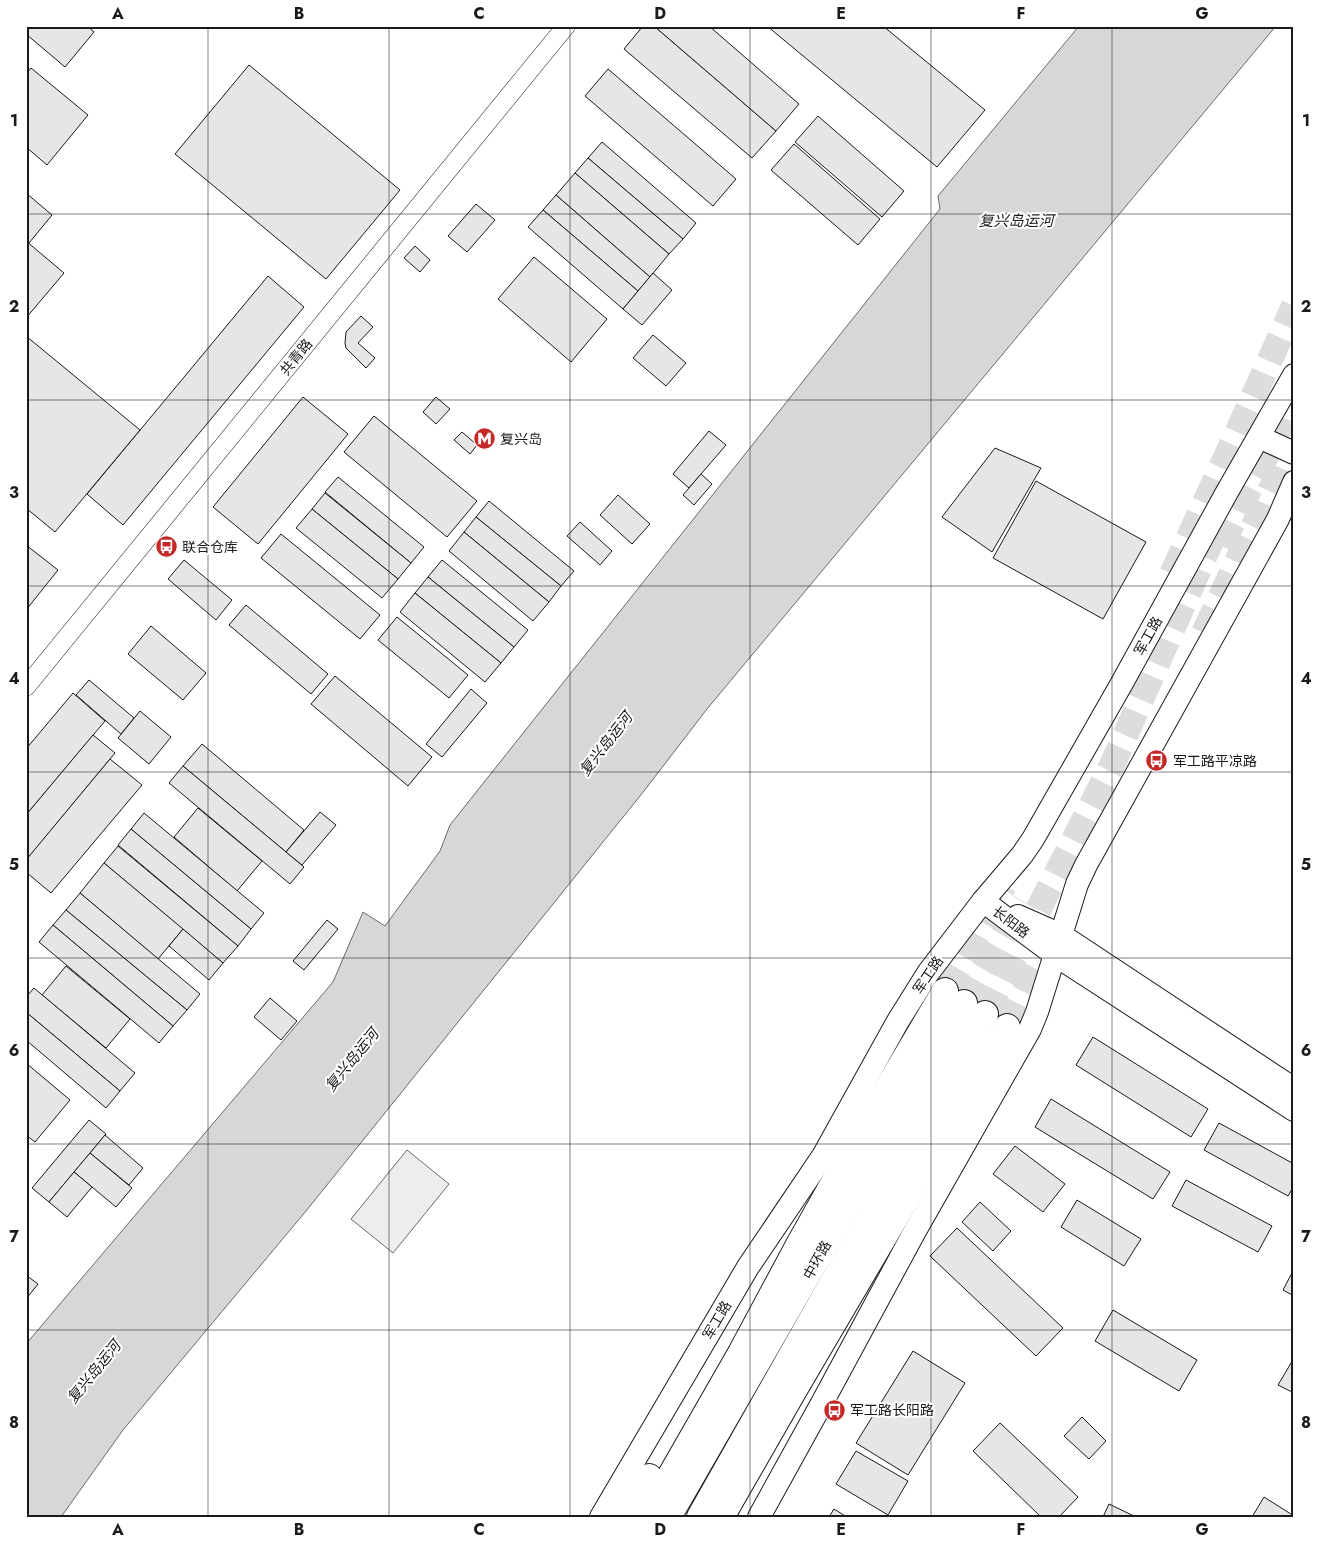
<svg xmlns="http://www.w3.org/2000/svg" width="1320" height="1543" font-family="Jost,'Noto Sans SC',sans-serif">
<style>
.built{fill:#ededed;stroke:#6a6a6a}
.water{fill:#d7d7d7;stroke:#6a6a6a}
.building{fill:#e6e6e6;stroke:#1a1a1a}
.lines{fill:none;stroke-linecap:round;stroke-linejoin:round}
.highway-tunnel{stroke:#ddd;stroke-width:26;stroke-dasharray:26 13;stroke-linecap:butt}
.minor-casing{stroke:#1a1a1a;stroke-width:19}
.major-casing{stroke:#1a1a1a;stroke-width:24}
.highway-casing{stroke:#1a1a1a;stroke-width:28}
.minor{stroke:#fff;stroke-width:18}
.major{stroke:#fff;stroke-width:22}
.highway{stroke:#fff;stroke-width:26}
.grid{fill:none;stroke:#1a1a1a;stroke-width:1;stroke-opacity:0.55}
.labels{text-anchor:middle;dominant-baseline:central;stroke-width:4;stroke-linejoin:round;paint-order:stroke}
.street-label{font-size:14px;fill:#1a1a1a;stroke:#fff}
.poi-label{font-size:14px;fill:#1a1a1a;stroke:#fff;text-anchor:start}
.water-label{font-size:15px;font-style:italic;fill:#1a1a1a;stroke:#fff}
.neatline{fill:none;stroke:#1a1a1a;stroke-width:2}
.grid-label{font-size:16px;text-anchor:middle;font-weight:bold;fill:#1a1a1a}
</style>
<rect width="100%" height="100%" fill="#fff"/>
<path class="built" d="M407 1150 449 1184 393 1253 351 1219Z"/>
<path class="water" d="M1079 26H1276L707 709 644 791 306 1211 123 1430 61 1517H26V1344L333 982 363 912 385 926 440 851 450 825 940 209 938 196Z"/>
<g class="building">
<path d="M26 26H87L94 32 65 67 26 34Z"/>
<path d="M643 26H654L776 131 752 158 624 49Z"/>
<path d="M654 26H709L799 104 776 131Z"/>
<path d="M767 26H883L985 110 937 167Z"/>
<path d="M249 65 400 190 326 279 175 154Z"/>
<path d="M31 68 88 115 47 165 26 147V74Z"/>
<path d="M608 69 736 179 713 206 585 96Z"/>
<path d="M818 116 904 191 882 217 795 142Z"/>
<path d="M602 142 696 223 683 239 588 158Z"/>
<path d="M794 144 880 219 858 245 771 170Z"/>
<path d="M588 158 683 239 669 254 575 173Z"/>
<path d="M575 173 669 254 650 277 556 195Z"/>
<path d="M26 193 52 215 29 243 26 241Z"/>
<path d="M556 195 650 277 638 291 543 210Z"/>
<path d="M476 204 495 220 467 252 448 236Z"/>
<path d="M543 210 638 291 623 309 528 227Z"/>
<path d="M26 241 64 273 26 318Z"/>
<path d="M415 246 430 260 420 272 404 258Z"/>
<path d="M534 257 607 319 571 362 498 299Z"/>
<path d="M653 273 672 290 642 325 623 309Z"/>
<path d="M268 276 304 307 123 525 87 494Z"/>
<path d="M361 316 373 327 358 343 375 358 366 368 346 348 345 343 346 332Z"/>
<path d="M653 335 686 363 666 386 633 358Z"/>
<path d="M26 336 140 430 55 532 26 508Z"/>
<path d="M303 397 348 434 258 544 213 507Z"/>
<path d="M436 397 450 409 436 424 423 412Z"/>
<path d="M374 416 477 501 447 537 344 452Z"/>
<path d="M709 431 726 445 689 488 673 474Z"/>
<path d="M462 432 477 445 470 454 454 440Z"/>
<path d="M995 448 1041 468 992 552 942 517Z"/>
<path d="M701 474 712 484 694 505 683 495Z"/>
<path d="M338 477 424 547 411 563 325 492Z"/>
<path d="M1036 481 1146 542 1103 619 993 558Z"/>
<path d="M325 493 411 563 398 579 312 509Z"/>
<path d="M618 495 650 524 632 544 600 515Z"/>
<path d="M489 501 574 571 561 586 476 517Z"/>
<path d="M312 509 398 579 382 598 296 528Z"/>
<path d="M476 517 561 586 549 602 464 532Z"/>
<path d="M580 522 612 551 600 565 567 536Z"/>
<path d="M464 532 549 602 533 621 449 551Z"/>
<path d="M281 534 380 615 360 639 261 558Z"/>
<path d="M26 545 58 570 26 610Z"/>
<path d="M184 560 232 600 216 620 168 579Z"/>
<path d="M442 560 528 630 514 647 428 577Z"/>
<path d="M428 577 514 647 501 663 415 593Z"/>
<path d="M415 593 501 663 485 682 400 612Z"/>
<path d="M246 605 328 674 311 694 229 625Z"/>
<path d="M397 617 468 675 449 698 378 640Z"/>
<path d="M151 626 206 673 183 700 128 654Z"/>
<path d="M335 676 432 757 408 786 311 704Z"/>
<path d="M89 680 134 718 121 734 76 695Z"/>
<path d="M471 689 487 703 442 757 426 744Z"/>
<path d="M73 693 105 721 26 815V749Z"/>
<path d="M140 711 171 737 149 764 118 738Z"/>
<path d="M93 735 115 753 28 858 26 856V815Z"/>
<path d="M202 744 304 830 286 852 183 766Z"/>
<path d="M110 759 142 785 51 893 26 872V860Z"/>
<path d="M183 766 304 867 290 884 169 783Z"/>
<path d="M198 808 262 861 237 891 174 837Z"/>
<path d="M320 812 336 825 302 865 286 852Z"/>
<path d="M144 813 264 913 251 929 131 829Z"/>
<path d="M131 829 251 929 238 946 118 845Z"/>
<path d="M118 846 238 946 223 963 104 863Z"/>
<path d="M104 863 183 929 158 959 80 893Z"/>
<path d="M80 893 200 994 187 1010 66 910Z"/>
<path d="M66 910 187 1010 173 1026 53 925Z"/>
<path d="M327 920 338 929 304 970 293 961Z"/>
<path d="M53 925 173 1026 159 1043 39 942Z"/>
<path d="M183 929 223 963 209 980 169 946Z"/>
<path d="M66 966 130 1019 106 1048 42 995Z"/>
<path d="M34 988 135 1073 120 1091 26 1012V997Z"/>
<path d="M270 998 297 1021 281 1040 254 1017Z"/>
<path d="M26 1012 120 1091 106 1108 26 1040Z"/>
<path d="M1093 1037 1208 1109 1191 1137 1076 1065Z"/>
<path d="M26 1063 70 1100 35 1142 26 1135Z"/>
<path d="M1051 1099 1170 1172 1153 1199 1035 1127Z"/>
<path d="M89 1120 106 1134 49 1202 32 1188Z"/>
<path d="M1219 1123 1294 1164V1186L1288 1196 1204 1150Z"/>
<path d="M105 1135 143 1168 129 1185 90 1153Z"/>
<path d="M1015 1146 1065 1184 1043 1212 993 1174Z"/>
<path d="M90 1153 132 1188 116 1207 74 1172Z"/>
<path d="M74 1172 92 1187 67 1217 49 1202Z"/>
<path d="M1186 1180 1272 1226 1258 1252 1172 1206Z"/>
<path d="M1077 1200 1141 1239 1124 1266 1061 1227Z"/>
<path d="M980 1202 1011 1231 993 1251 962 1222Z"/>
<path d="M957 1228 1063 1328 1036 1356 930 1256Z"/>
<path d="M1294 1269V1296L1283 1290Z"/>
<path d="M26 1275 38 1284 26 1299Z"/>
<path d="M1113 1310 1197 1360 1179 1391 1095 1341Z"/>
<path d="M913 1351 965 1383 908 1475 856 1443Z"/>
<path d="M1294 1358V1393L1278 1385Z"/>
<path d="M1082 1417 1106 1441 1089 1459 1064 1436Z"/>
<path d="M1000 1423 1078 1497 1059 1517H1041L973 1451Z"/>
<path d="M856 1451 908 1481 888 1515 836 1484Z"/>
<path d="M1264 1497 1294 1516V1517H1252Z"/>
<path d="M1109 1504 1136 1517H1103Z"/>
<path d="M834 1509 847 1517H829Z"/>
</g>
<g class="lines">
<g class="highway-tunnel">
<path d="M1221 546 1294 399"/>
<path d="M1172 574 1239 429 1294 306"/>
<path d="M1204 633 1294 440"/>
<path d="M945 991 1004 885"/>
<path d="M964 1003 1023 901"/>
<path d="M985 1014 1113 763 1220 521"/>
<path d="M1007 1027 1057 927"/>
</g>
<defs>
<path id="minor" d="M26 687 566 26"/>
<g id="major">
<path d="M1259 437 1294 453"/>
<path d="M983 901 1055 955 1294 1110"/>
<path d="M1018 916 1061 935 1294 1089"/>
<path d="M601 1517 748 1267 823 1156 898 1021 928 973 983 901 1022 855 1033 839 1122 683 1227 492 1294 375"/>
<path d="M759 1517 822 1403 915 1231 1030 1029 1037 1012 1077 884 1086 865 1278 519 1294 482"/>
</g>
<g id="highway">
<path d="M625 1517 649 1477"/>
<path d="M647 1517 741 1353 800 1243 876 1108 945 991"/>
<path d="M668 1517C768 1346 864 1174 964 1003"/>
<path d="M700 1517 985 1014"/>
<path d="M721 1517 795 1388 1007 1027"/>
</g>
</defs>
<use href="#minor" class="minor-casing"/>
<use href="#major" class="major-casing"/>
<use href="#highway" class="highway-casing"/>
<use href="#minor" class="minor"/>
<use href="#major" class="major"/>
<use href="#highway" class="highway"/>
</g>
<path class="grid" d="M208 26V1517M389 26V1517M570 26V1517M750 26V1517M931 26V1517M1112 26V1517M26 214H1294M26 400H1294M26 586H1294M26 772H1294M26 958H1294M26 1144H1294M26 1330H1294"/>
<defs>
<symbol id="metro-disc" viewBox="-11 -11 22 22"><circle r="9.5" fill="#c62828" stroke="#fff"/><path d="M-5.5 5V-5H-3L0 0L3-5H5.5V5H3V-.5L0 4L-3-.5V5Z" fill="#fff"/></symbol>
<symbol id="bus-disc" viewBox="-11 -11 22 22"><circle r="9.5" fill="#c62828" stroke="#fff"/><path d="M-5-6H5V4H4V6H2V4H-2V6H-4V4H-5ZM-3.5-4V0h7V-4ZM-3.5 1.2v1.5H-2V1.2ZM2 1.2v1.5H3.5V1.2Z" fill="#fff"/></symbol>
</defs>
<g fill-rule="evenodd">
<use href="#metro-disc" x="472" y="426" width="25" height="25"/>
<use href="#bus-disc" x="154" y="534" width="25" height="25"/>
<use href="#bus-disc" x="1144" y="748" width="25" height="25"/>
<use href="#bus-disc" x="822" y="1398" width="25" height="25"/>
</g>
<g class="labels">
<g class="street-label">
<text transform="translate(296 357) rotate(-51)">共青路</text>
<text transform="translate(1148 636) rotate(-61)">军工路</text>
<text transform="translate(1011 922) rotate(37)">长阳路</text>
<text transform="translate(928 975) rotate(-56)">军工路</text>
<text transform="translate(817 1260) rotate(-61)">中环路</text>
<text transform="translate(717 1320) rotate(-60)">军工路</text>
</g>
<g class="poi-label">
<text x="500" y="439">复兴岛</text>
<text x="182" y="547">联合仓库</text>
<text x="1173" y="761">军工路平凉路</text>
<text x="850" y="1410">军工路长阳路</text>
</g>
<g class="water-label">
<text x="1016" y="221">复兴岛运河</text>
<text transform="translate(606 744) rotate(-52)">复兴岛运河</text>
<text transform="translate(352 1060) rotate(-51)">复兴岛运河</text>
<text transform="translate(94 1372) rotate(-51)">复兴岛运河</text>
</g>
</g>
<rect width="1320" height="1543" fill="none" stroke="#ffffff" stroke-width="55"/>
<rect x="28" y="28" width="1264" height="1488" class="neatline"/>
<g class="grid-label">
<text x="118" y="19">A</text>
<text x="299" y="19">B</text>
<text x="479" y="19">C</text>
<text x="660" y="19">D</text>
<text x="841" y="19">E</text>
<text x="1021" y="19">F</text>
<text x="1202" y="19">G</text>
<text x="14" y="126">1</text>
<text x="1306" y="126">1</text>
<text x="14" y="312">2</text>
<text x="1306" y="312">2</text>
<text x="14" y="498">3</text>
<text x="1306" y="498">3</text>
<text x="14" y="684">4</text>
<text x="1306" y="684">4</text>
<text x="14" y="870">5</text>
<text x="1306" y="870">5</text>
<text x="14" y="1056">6</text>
<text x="1306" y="1056">6</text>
<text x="14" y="1242">7</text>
<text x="1306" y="1242">7</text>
<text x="14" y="1428">8</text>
<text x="1306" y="1428">8</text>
<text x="118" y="1535">A</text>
<text x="299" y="1535">B</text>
<text x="479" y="1535">C</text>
<text x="660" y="1535">D</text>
<text x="841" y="1535">E</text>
<text x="1021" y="1535">F</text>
<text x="1202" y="1535">G</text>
</g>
</svg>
